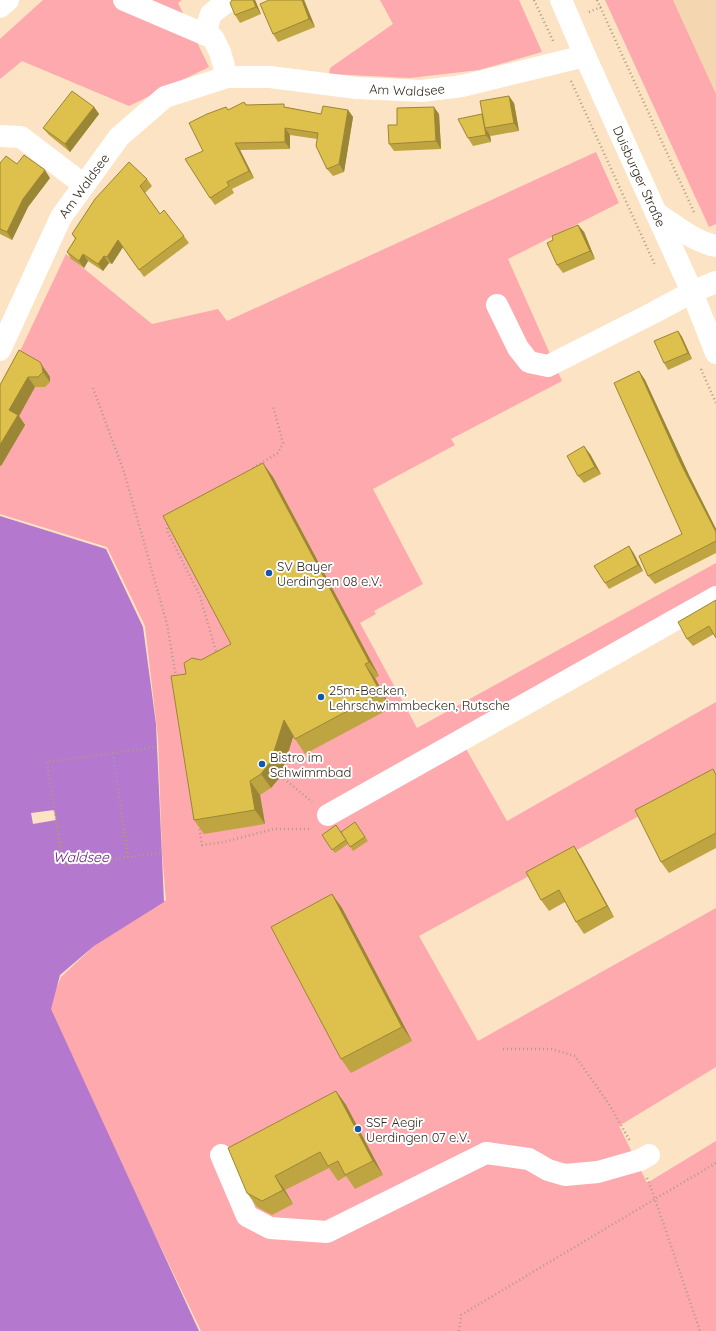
<svg xmlns="http://www.w3.org/2000/svg" width="716" height="1331" font-family="Quicksand,sans-serif">
<style>
.built{fill:#f4d7b0}
.green{fill:#fda9ae}
.water{fill:#b478ce}
.pier{fill:#fce3c3}
.lines{fill:none;stroke-linecap:round;stroke-linejoin:round}
.path{stroke:#af9c84;stroke-width:2.5;stroke-dasharray:1 3;stroke-linecap:butt}
.minor{stroke:#fff;stroke-width:22}
.major{stroke:#fff;stroke-width:22}
.highway{stroke:#fff;stroke-width:22}
.wall{fill:#bfa541}
.shaded-wall{fill:#9b8635}
.building{fill:#dec04c;stroke:#9b8635}
.poi-dot{fill:#1059a8;stroke:#fff;stroke-width:1.5}
.labels{text-anchor:middle;dominant-baseline:central;stroke-width:4;stroke-linejoin:round;paint-order:stroke}
.street-label{font-size:13px;fill:#31281c;stroke:#fff}
.poi-label{font-size:13px;fill:#31281c;stroke:#fff;text-anchor:start}
.water-label{font-size:14px;font-style:italic;fill:#671b82;stroke:#fff}
</style>
<rect width="100%" height="100%" fill="#fce3c3"/>
<path class="built" d="M673 0H716V94Z"/>
<g class="green">
<path d="M43 0H182L178 3 209 67 129 106 22 61 0 79V39Z"/>
<path d="M380 0H519L542 52 479 70 410 78 329 74 330 68 393 24Z"/>
<path d="M605 0H673L716 94V224L709 227Z"/>
<path d="M596 152 619 203 508 259 562 381 451 439 455 445 373 489 423 584 374 611 376 614 360 623 417 728 716 563V610L465 747 507 821 716 702V774L419 936 478 1041 716 908V1067L619 1126 647 1183 716 1141V1331H201L47 1010 61 977 95 945 166 900 162 853 158 738 145 626 107 547 0 514V387L22 347 66 254 152 324 218 309 227 321Z"/>
</g>
<path class="water" d="M0 516 106 549 143 627 156 724 164 902 94 946 60 975 51 1009 199 1331H0Z"/>
<path class="pier" d="M54 810 56 820 33 824 31 813Z"/>
<g class="lines">
<g class="path">
<path d="M534 0 554 43"/>
<path d="M597 0 694 212"/>
<path d="M589 12 601 7"/>
<path d="M571 81 655 265"/>
<path d="M701 369 716 403"/>
<path d="M93 388 124 472 167 624 176 677"/>
<path d="M253 468 278 453 283 443 273 406"/>
<path d="M168 520 167 531 200 596 217 655"/>
<path d="M157 747 47 762 63 865 162 853"/>
<path d="M113 753 128 857"/>
<path d="M281 776 312 802"/>
<path d="M199 825 202 845 224 842 274 829H312"/>
<path d="M503 1049H551L575 1056 609 1104 630 1141"/>
<path d="M647 1178 655 1199 716 1163"/>
<path d="M459 1331 461 1315 655 1199 700 1331"/>
</g>
<g class="minor">
<path d="M124 0 213 38 220 52 227 77"/>
<path d="M205 34 211 14 229 0"/>
<path d="M0 136 21 137 84 185"/>
<path d="M656 213C675 225 694 242 716 246"/>
<path d="M497 305 518 348 529 362 548 366 653 313 692 292 716 282"/>
<path id="s1" d="M0 350 61 217 119 137 165 97 227 77H270L357 88 422 91 462 86 585 56"/>
<path d="M328 815 716 597"/>
<path d="M221 1155 247 1216 270 1228 327 1232 486 1153 529 1159 548 1170 565 1175 598 1172 640 1160 649 1155"/>
</g>
<path class="major" id="s2" d="M561 0 585 56 692 292 716 353"/>
<path class="highway" d="M0 7 8 0"/>
</g>
<g class="wall">
<path d="M232 0H255L261 14 240 23 235 15Z"/>
<path d="M269 0H304L315 27 278 42 273 34Z"/>
<path d="M244 102 247 105 286 107 321 114 348 110 353 117 344 172 333 176 327 169 317 139 290 135V149L240 150 254 178 232 189 234 193 215 205 210 198 203 151 226 107 228 110Z"/>
<path d="M514 103 519 131 491 136 490 135 491 142 473 146 468 138Z"/>
<path d="M94 107 99 114 70 152 49 135 43 128Z"/>
<path d="M439 114 441 149 394 151 389 144Z"/>
<path d="M0 163 17 164 50 178 28 207 12 240 0 234Z"/>
<path d="M147 179 152 186 145 193 160 214 184 236 189 243 144 277 123 247 112 264 109 263 103 271 88 261 84 268 71 259 67 252 75 239 72 234Z"/>
<path d="M578 225 584 232 595 259 563 273 557 265Z"/>
<path d="M678 331 682 337 692 359 668 370 664 363Z"/>
<path d="M19 350 47 372 50 377V382L45 387H35L19 416 25 425 1 466H0V385Z"/>
<path d="M639 371 645 380 689 475 716 529V553L655 584 648 576 682 534Z"/>
<path d="M590 454 601 474 584 483 578 476Z"/>
<path d="M273 477 379 676 375 678 391 708 305 754 293 736 281 776 271 788 260 795 265 824 204 834 194 820 186 674 201 660 231 644Z"/>
<path d="M633 552 643 571 609 589 605 583Z"/>
<path d="M716 600 714 634 693 646 687 639Z"/>
<path d="M716 774V848L669 873 661 862Z"/>
<path d="M355 822 368 841 353 851 341 832Z"/>
<path d="M336 825 348 844 335 853 322 835Z"/>
<path d="M574 846 581 857 614 917 584 934 576 922 565 902 549 911 541 900Z"/>
<path d="M332 894 342 908 412 1041 351 1073 341 1059Z"/>
<path d="M336 1091 346 1105 383 1175 355 1189 346 1176 338 1181 329 1168 285 1190 293 1204 272 1215 257 1207 247 1193Z"/>
</g>
<g class="shaded-wall">
<path d="M253 0H255L261 14 256 7Z"/>
<path d="M302 0H304L315 27 309 19Z"/>
<path d="M509 96 514 103 519 131 514 123Z"/>
<path d="M94 107 99 114 70 152 65 144Z"/>
<path d="M434 107 439 114 441 149 436 141Z"/>
<path d="M348 110 353 117 344 172 339 164Z"/>
<path d="M482 114 485 128 490 135 491 142 486 135Z"/>
<path d="M285 128 290 135V149L285 142Z"/>
<path d="M235 143 240 150 254 178 249 171Z"/>
<path d="M45 170 50 178 28 207 12 240 7 232 23 199Z"/>
<path d="M578 225 584 232 595 259 590 251Z"/>
<path d="M118 240 123 247 112 264 107 257Z"/>
<path d="M83 254 88 261 84 268 79 261Z"/>
<path d="M104 256 109 263 103 271 98 264Z"/>
<path d="M678 331 682 337 692 359 688 353Z"/>
<path d="M40 362 50 377V382L43 372Z"/>
<path d="M639 371 645 380 689 475 716 529V532L682 466Z"/>
<path d="M28 377 35 387 19 416 25 425 1 466 0 464V445L9 410Z"/>
<path d="M584 446 590 454 601 474 595 467Z"/>
<path d="M263 463 273 477 379 676 369 662Z"/>
<path d="M629 546 633 552 643 571 638 565Z"/>
<path d="M365 664 375 678 391 708 381 693Z"/>
<path d="M284 720 294 734 281 776 271 788 261 774Z"/>
<path d="M250 781 260 795 265 824 255 810Z"/>
<path d="M574 846 581 857 614 917 607 906Z"/>
<path d="M332 894 342 908 412 1041 402 1027Z"/>
<path d="M336 1091 346 1105 383 1175 373 1161Z"/>
<path d="M275 1176 285 1190 293 1204 283 1190Z"/>
</g>
<g class="building">
<path d="M232 0H253L256 7 235 15 230 3Z"/>
<path d="M269 0H302L309 19 273 34 260 4Z"/>
<path d="M72 91 94 107 65 144 43 128Z"/>
<path d="M509 96 514 123 485 128 480 101Z"/>
<path d="M244 102 246 105 284 104V107L321 114 323 106 348 110 339 164 327 169 316 146 318 133 285 128V142L235 143 249 171 227 182 229 186 210 198 185 159 203 151 189 123 207 114 226 107 228 110Z"/>
<path d="M434 107 436 141 389 144 388 125H397V108Z"/>
<path d="M482 114 486 135 468 138 458 119Z"/>
<path d="M24 155 45 170 23 199 7 232 0 229V163L6 156 17 164Z"/>
<path d="M129 162 147 179 140 186 160 214 164 210 184 236 139 270 118 240 107 257 104 256 98 264 83 254 79 261 67 252 76 238 72 234 95 199Z"/>
<path d="M578 225 590 251 557 265 547 243 553 240 552 236Z"/>
<path d="M678 331 688 353 664 363 654 341Z"/>
<path d="M19 350 40 362 42 366 43 372 38 377H28L9 410 18 415 0 445V385Z"/>
<path d="M639 371 682 466 716 532V541L648 576 639 556 682 534 614 383Z"/>
<path d="M584 446 595 467 578 476 567 456Z"/>
<path d="M263 463 369 662 365 664 381 693 295 739 284 720 271 761 261 774 250 781 255 810 194 820 171 676 186 674 184 663 192 658 201 660 231 644 163 516Z"/>
<path d="M629 546 638 565 605 583 594 566Z"/>
<path d="M716 600V638L709 626 687 639 678 622Z"/>
<path d="M713 769 716 775V833L661 862 635 810Z"/>
<path d="M355 822 365 837 350 847 341 832Z"/>
<path d="M336 825 346 840 332 850 322 835Z"/>
<path d="M574 846 607 906 576 922 559 890 541 900 526 872Z"/>
<path d="M332 894 402 1027 341 1059 271 927Z"/>
<path d="M336 1091 373 1161 345 1175 338 1161 328 1166 320 1152 275 1176 283 1190 262 1201 247 1193 228 1148Z"/>
</g>
<g class="poi-dot">
<circle cx="269" cy="573" r="4"/>
<circle cx="321" cy="697" r="4"/>
<circle cx="262" cy="764" r="4"/>
<circle cx="358" cy="1129" r="4"/>
</g>
<g class="labels">
<g class="street-label">
<text stroke="none"><textPath href="#s1" startOffset="552">Am Waldsee</textPath></text>
<text stroke="none"><textPath href="#s2" startOffset="193">Duisburger Straße</textPath></text>
<text stroke="none"><textPath href="#s1" startOffset="185">Am Waldsee</textPath></text>
</g>
<g class="poi-label">
<text x="277" y="566">SV Bayer<tspan x="277" dy="15">Uerdingen 08 e.V.</tspan></text>
<text x="329" y="690">25m-Becken,<tspan x="329" dy="15">Lehrschwimmbecken, Rutsche</tspan></text>
<text x="270" y="757">Bistro im<tspan x="270" dy="15">Schwimmbad</tspan></text>
<text x="366" y="1122">SSF Aegir<tspan x="366" dy="15">Uerdingen 07 e.V.</tspan></text>
</g>
<g class="water-label">
<text x="81" y="857">Waldsee</text>
</g>
</g>
</svg>
